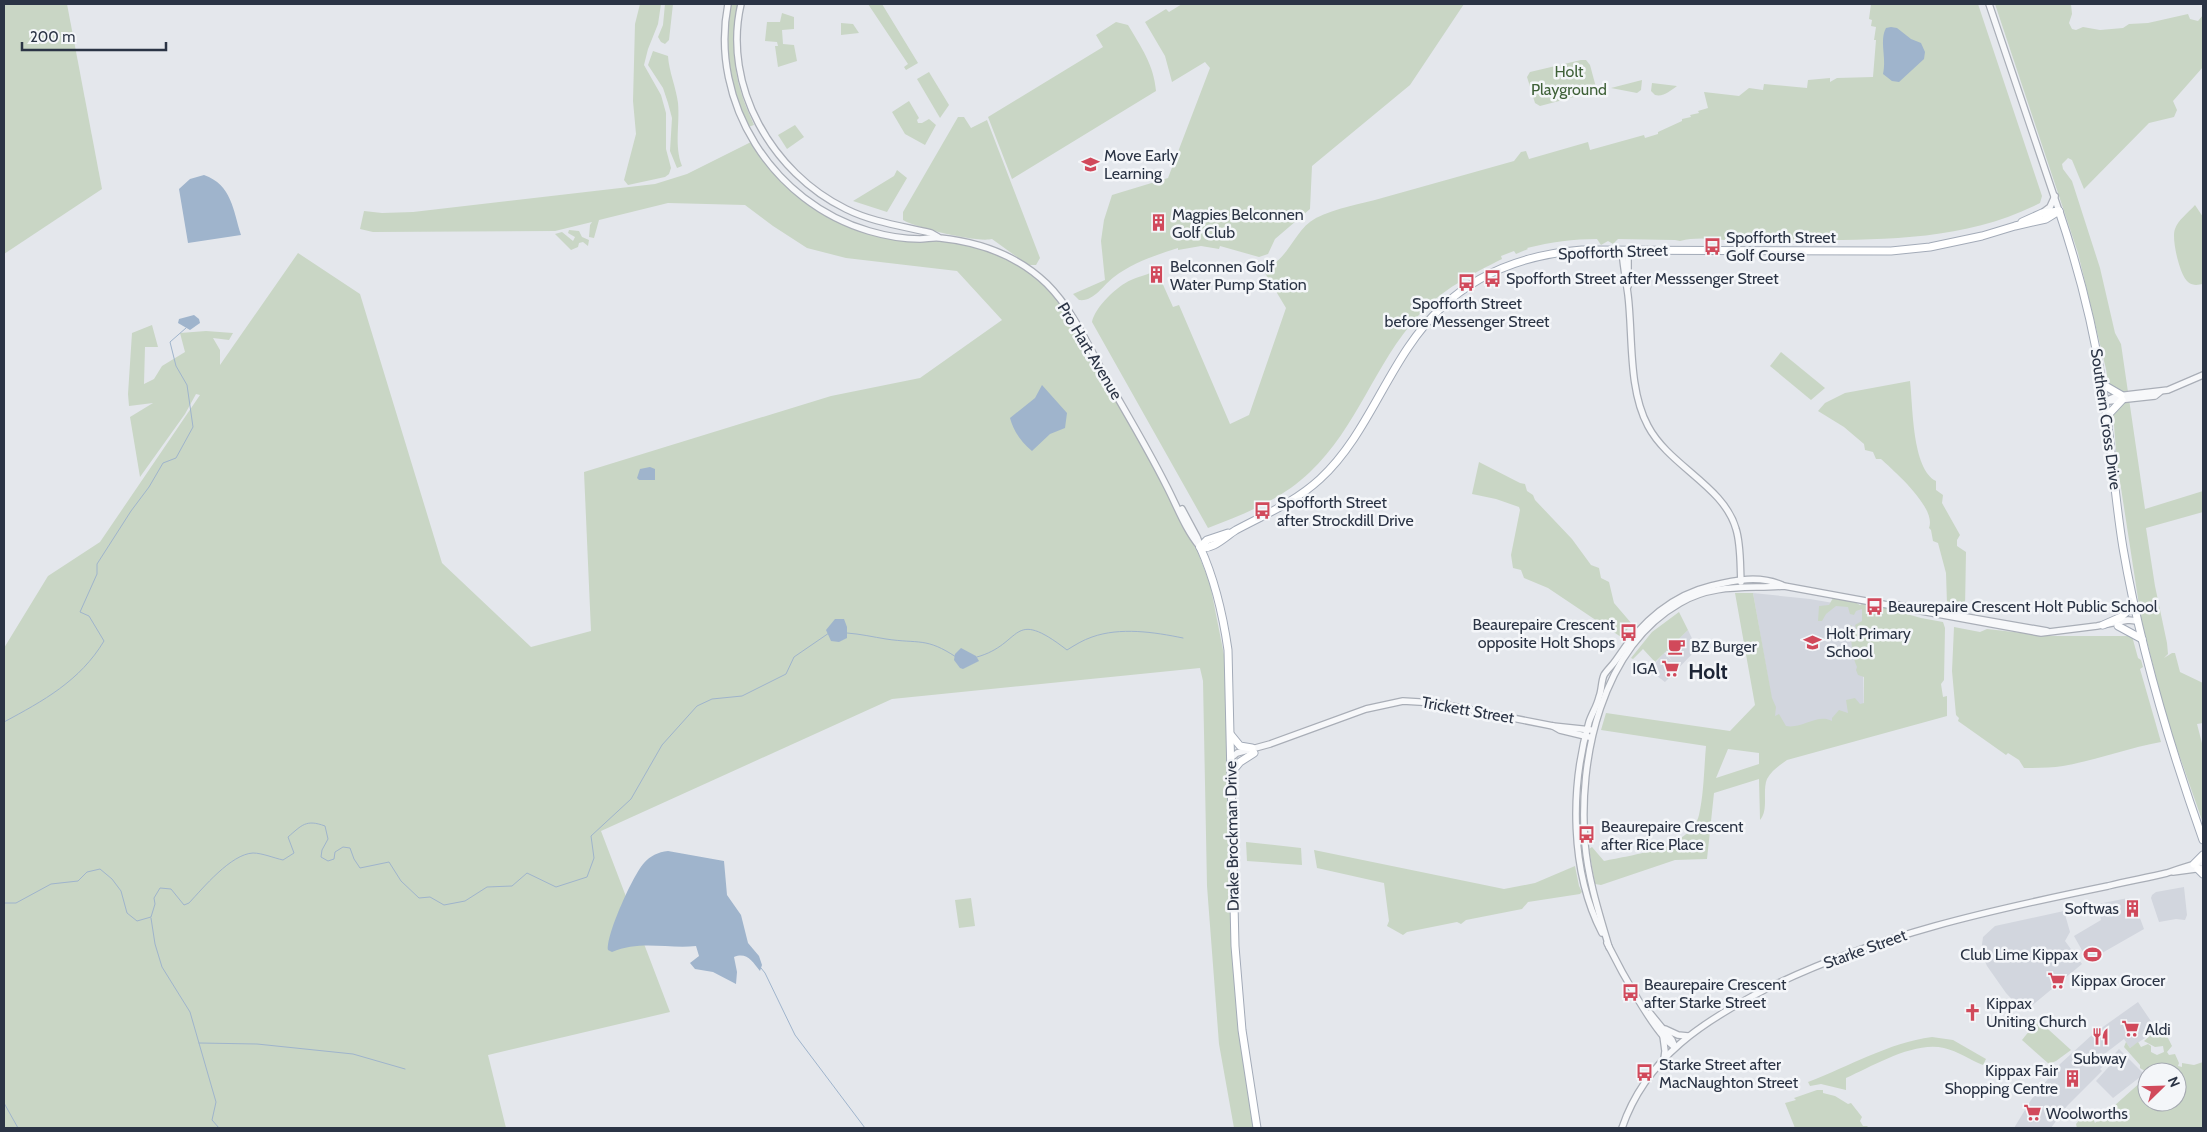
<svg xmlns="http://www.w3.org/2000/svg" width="2207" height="1132" font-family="Cabin,sans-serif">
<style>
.built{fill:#d2d6de}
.green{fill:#c9d6c5;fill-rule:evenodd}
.water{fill:#9fb4cc}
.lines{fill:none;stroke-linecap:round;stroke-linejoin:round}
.stream{stroke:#9fb4cc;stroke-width:1}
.minor-casing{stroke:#a9aeb7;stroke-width:8}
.major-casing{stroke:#a3abb8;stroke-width:9}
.minor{stroke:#f7f8fa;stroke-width:5.5}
.major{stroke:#fff;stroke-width:7}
.labels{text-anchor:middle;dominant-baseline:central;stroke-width:5;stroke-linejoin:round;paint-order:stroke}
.park-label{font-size:16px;fill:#3f6138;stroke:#f4f6f9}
.poi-label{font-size:16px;fill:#2b3445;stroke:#f4f6f9;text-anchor:start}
.street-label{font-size:16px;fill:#2b3445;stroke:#f4f6f9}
.district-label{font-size:21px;font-weight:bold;fill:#1d2536;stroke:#f4f6f9}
</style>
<rect width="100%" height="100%" fill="#e4e7ec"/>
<g class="built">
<path d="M1753 593 1810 599 1862 608 1864 719 1779 741Z"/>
<path d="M1688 630 1697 649 1665 682 1649 670 1664 653 1672 661 1665 652Z"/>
<path d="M2184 887 2187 915 2185 920 2176 919 2159 922 2151 898 2152 895 2156 892Z"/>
<path d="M2128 898 2134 902 2144 929 2088 961 2074 936 2101 920 2098 904Z"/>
<path d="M2064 911 2070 932 2065 941 2082 964 2029 1008H2020L2006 993 1987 966 1981 952 1983 937 1995 926Z"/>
<path d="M2138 1002 2157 1030 2130 1048 2124 1039 2107 1052 2101 1058 2106 1064 2100 1069 2102 1071 2067 1106 2051 1128H2014L2031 1100 2060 1064 2093 1034Z"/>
<path d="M2119 1049 2144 1074 2113 1098 2096 1081 2113 1062 2110 1059Z"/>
</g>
<g class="green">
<path d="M4 4H67L102 189 4 254Z"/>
<path d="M640 4H661L658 24 648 49 644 65 661 95 666 113V149L671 168 669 174 665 177 628 185 624 180 636 134 633 101 635 24Z"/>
<path d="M665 4H673L669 40 665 44 661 42 658 37 663 25Z"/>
<path d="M731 4H738C733 25 733 68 740 88 743 101 749 113 754 125L748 127C732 87 722 47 731 4Z"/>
<path d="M868 4H882L918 63 906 70 904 67 908 64Z"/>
<path d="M1182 4H1464L1410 85 1312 166 1310 209 1275 239 1268 254 1259 257 1220 246 1219 249 1201 246 1178 250V248C1156 255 1132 263 1114 277 1103 285 1094 302 1079 300L1073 294 1105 280 1101 241 1104 220 1112 195 1168 178 1210 68 1205 62 1172 82 1165 56 1145 22 1166 9 1169 12Z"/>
<path d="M1871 4H1978L2042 196 2040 203C1970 239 1890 240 1814 240L1813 242H1808L1805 240 1800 242 1753 240 1751 242C1728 242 1703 235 1680 241L1675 240 1618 239 1613 244 1608 241 1601 245 1597 239C1574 239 1551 242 1527 248L1528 249 1516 254 1514 251 1501 256 1502 259C1472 274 1441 290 1418 316 1375 363 1357 428 1310 472 1281 500 1244 514 1208 528L1092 322C1095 307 1117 286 1131 280 1141 275 1148 276 1156 269L1173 307 1179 305 1230 424 1249 415 1286 308 1262 268C1288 264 1293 230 1316 218 1336 208 1361 204 1382 198 1426 186 1470 173 1514 161L1521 152 1526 151 1529 159 1588 142 1590 150 1644 135 1645 138 1658 134V132L1682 121V119L1691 117 1690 115 1699 113 1698 111 1708 108 1704 92 1739 96 1749 88 1763 90 1764 84 1807 88 1808 80 1830 78V82L1837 78 1873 77 1876 40H1874L1876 27 1871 26 1872 20 1869 19Z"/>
<path d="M1995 4H2071L2072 14 2069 23 2072 29 2076 30 2083 27 2100 30 2123 28 2129 24 2148 23 2188 14 2190 19 2198 21 2203 15V67L2173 101 2177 110 2174 117 2149 123 2084 189 2072 160 2068 158 2062 164 2063 169 2072 181 2100 268 2115 333 2121 344 2145 509 2203 491V512L2146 528 2155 586 2167 643 2168 654 2164 658 2172 653H2175L2180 672 2203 683V723L2197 724 2203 747V823L2167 720 2141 618 2117 462 2113 413 2106 369 2078 253Z"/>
<path d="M782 13 794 17V29L782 30 783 44 794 45 797 61 778 67 775 46H778L777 42 765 41 767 22H780Z"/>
<path d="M1116 22 1128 25C1141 47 1154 65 1156 91L1012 179 988 117 1103 47 1096 35Z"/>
<path d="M841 23 853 24 859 33 841 35Z"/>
<path d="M653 51 668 56C669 72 676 87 678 103 680 125 674 145 682 166L677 168 670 151 672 118 668 103 663 88 648 65Z"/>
<path d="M1581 60H1586L1590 65 1597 91 1540 106 1535 103 1527 77 1530 72Z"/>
<path d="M929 72 949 105 940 118 917 79Z"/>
<path d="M1642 80 1641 90 1637 93 1611 88Z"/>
<path d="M1652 83 1677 86C1670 91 1664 97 1655 95L1651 91Z"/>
<path d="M909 101 919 118 917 120 918 123H922L929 119 936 125 925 145 905 134 892 112Z"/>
<path d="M958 117H964L971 128 987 120 1040 258 1036 265H1028L992 239C977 243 917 228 903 220V212Z"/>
<path d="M795 125 804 137 787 149 778 135Z"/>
<path d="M753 141 778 175 829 215 890 236 938 237 995 251 1039 277 1071 315 1192 537 1210 584 1225 660 1235 946 1257 1128H1234L1219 1044 1207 886 1203 681 1200 668 892 699 601 831 670 1012 488 1055 506 1128H4V648L48 576 100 542 200 395 196 394 185 414 140 477 130 417 153 403 129 406 128 394 132 333 152 325 158 347H145L144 384 154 379 162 366 185 352 180 333 206 331 233 333 229 340 213 338 220 350V365L298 253 360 294 442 563 531 647 591 631 584 472 831 396 920 378 1002 320 957 271 846 258 807 248 773 226 745 205 668 203 599 220 594 238 589 237 590 225 592 222 555 231 373 232 360 229 364 211 382 213 413 212 655 184 687 174Z"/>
<path d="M897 170 907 178 887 212 853 201 894 176Z"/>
<path d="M2195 205 2203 217V284C2198 285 2193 286 2188 282 2180 276 2171 239 2175 229 2178 220 2188 213 2195 205Z"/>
<path d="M569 230 579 231 582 237 589 240 588 246 583 242 579 243 578 247 571 250 555 234 562 232 573 241 575 237 568 233Z"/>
<path d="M1781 352 1825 388 1811 400 1770 366Z"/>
<path d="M1910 381C1913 406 1912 469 1936 481V490L1943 495 1942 503 1960 535 1957 540V546L1966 552 1965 608 1947 604 1946 573 1938 543 1933 541 1931 530 1929 528C1937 508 1894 471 1881 459H1876L1873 452 1865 450 1864 444 1844 427 1818 411 1825 403 1845 393Z"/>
<path d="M1479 462 1520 483 1525 484 1527 491 1533 495 1535 500 1572 539 1591 565 1599 568 1601 578 1609 582 1614 603 1632 624 1621 637 1548 588 1524 578 1521 570 1513 568 1511 555 1520 510 1519 507 1496 499 1472 494Z"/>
<path d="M1735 593H1753L1772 698 1776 707 1775 716 1779 714 1786 726C1803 729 1817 713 1832 721V718L1839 710 1848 713 1846 700 1855 698 1860 704 1864 703V677L1858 675 1856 670 1857 667C1850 650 1853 643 1849 627L1851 625 1857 631 1855 625 1862 621V609L1856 611 1854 615 1850 614 1848 607 1836 606 1826 614 1822 621H1818L1819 606 1829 605 1833 598C1842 596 1852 600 1860 605L1866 602 1872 604 1871 608 1882 607 1921 618 1943 622 1945 628 1944 680 1941 684 1943 697 1947 696V716L1787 760C1780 765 1772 770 1767 779 1762 791 1769 810 1760 820L1759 779 1714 793 1707 859 1675 860 1601 885 1595 884 1589 849 1592 847 1604 861C1632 855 1691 848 1699 815 1704 793 1704 768 1706 746L1601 730 1606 713 1730 731 1755 705ZM1728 749 1759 753V764L1716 778Z"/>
<path d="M1679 612 1688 630 1655 662 1643 649 1633 659 1631 658 1652 632Z"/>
<path d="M1954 627 1980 632 1987 629 2051 636H2132L2138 658 2141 660 2143 667 2140 669 2161 742C2128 748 2096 760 2063 766 2051 768 2037 768 2024 768L2019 760 2008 753 2006 755 1958 721 1959 718 1956 715 1952 671Z"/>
<path d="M1246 842 1301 848 1302 865 1247 861Z"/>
<path d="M1314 850 1504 889 1535 883 1575 866 1579 886 1582 892 1580 894 1528 902 1522 909 1466 920 1461 924 1457 922 1407 932 1403 935 1387 926 1389 921 1384 883 1317 868Z"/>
<path d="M971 898 975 926 959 928 955 900Z"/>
<path d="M2038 1020 2071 1050 2056 1061 2049 1064 2022 1040Z"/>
<path d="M2162 1026 2163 1037 2167 1036 2172 1046 2167 1052 2169 1055 2175 1054 2179 1063 2178 1066 2182 1067V1063L2194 1065 2203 1062V1128H2089V1127L2077 1128 2076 1124 2082 1117H2092L2095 1123 2142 1081 2145 1071 2140 1068V1065L2124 1047 2126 1042 2130 1048 2138 1042 2141 1047 2148 1044 2151 1046V1052L2157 1055 2164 1052 2163 1046 2155 1047 2144 1041 2157 1030V1027ZM2147 1072H2177V1102H2147Z"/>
<path d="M1932 1037 1953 1040 1986 1059 1983 1065C1970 1060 1958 1051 1944 1048 1914 1041 1873 1066 1846 1078V1090L1821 1084 1810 1086 1808 1082C1850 1066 1888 1043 1932 1037Z"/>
<path d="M1817 1090H1823V1093L1835 1096 1848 1104 1851 1103 1862 1117 1860 1121 1863 1126H1867L1869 1128H1795L1785 1103 1796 1100 1794 1098Z"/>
</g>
<g class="water">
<path d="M1891 27 1897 28 1911 39 1921 43 1925 52 1924 59 1899 82 1892 81 1883 74C1887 58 1879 41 1886 28Z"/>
<path d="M204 175C232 185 233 210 241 235L188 243 179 189 190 179Z"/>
<path d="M194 315 199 319 200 323 190 330 178 323 179 319Z"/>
<path d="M1042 385 1067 413 1065 428 1050 434 1032 451C1021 442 1014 432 1010 418L1035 398Z"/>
<path d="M650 467 655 469V480H639L637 478 640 469Z"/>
<path d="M835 619H844L847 627V638L839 642 831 641 826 630Z"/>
<path d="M961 648 976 656 979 661 963 669 960 668 954 660 955 654Z"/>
<path d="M668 851 724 861 727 895 741 915 748 943 759 956 762 965 760 971C752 961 747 952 734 957L737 972 736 984 713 972 695 969 690 963 699 956 696 946C668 949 640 940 612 952L608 950C606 935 633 875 644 863 650 856 658 852 668 851Z"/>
</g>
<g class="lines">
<g class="stream">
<path d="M847 633C861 634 873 637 886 639 919 644 926 637 956 657"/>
<path d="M977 657C1024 644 1010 606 1067 650 1075 645 1083 640 1092 637 1120 627 1154 632 1183 638"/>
<path d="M4 722C43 701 80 681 104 641L89 616 80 612 97 574V564L131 511 149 487 163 463 176 458 193 427 187 385 176 366 170 342 186 328"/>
<path d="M4 903H16L51 884 78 881 87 872 100 869 112 879 121 891 127 913 137 921 151 917 155 904 154 898 160 888 171 889 184 905 189 903C203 888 231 854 253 853 262 853 274 858 283 860L294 853 288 837C302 825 306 819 325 826L328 839 322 850 321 857 328 861 334 859 335 852 343 847 350 848 354 859 360 868 389 862 401 881 419 898 430 897 444 905 465 901 487 887 512 886 527 873 556 887 587 877 594 858 591 836 631 799 662 745 697 706 712 699 742 696 786 674 794 657 829 633"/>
<path d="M151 918 155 944 162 967 190 1012 216 1102 212 1120 219 1128"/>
<path d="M761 968 765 973 795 1035 865 1128"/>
<path d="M199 1043 257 1044 353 1054 405 1069"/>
<path d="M4 1103 18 1128"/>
</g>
<defs>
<g id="minor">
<path d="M728 4C709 103 773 203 869 231 886 236 903 239 920 239 927 239 933 237 940 238 979 242 1018 256 1047 284 1072 309 1087 343 1104 374 1125 411 1147 447 1166 485 1177 506 1185 529 1200 547"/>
<path d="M741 4C722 86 772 173 846 209 872 222 902 226 931 233L938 237"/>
<path d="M1989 4 2059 211"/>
<path d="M2042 213 2050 207 2055 196"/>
<path d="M1622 250C1623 265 1626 280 1628 295 1633 336 1628 389 1648 426 1669 466 1724 486 1736 529 1741 545 1740 565 1741 582"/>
<path d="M1628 250V286"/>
<path d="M2105 401 2117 396 2168 390 2203 375"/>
<path d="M2109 401 2155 396 2160 392"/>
<path d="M1182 509 1197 537 1200 545"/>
<path d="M1892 604 2047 631"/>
<path d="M1553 726 1560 730 1589 737"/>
<path d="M1231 758 1237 753 1270 744 1366 709 1403 701 1436 703 1553 726 1591 730"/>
<path d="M2173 872 2203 868"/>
<path d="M1602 933C1570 871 1570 788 1589 722 1592 713 1597 706 1599 697 1602 690 1601 682 1604 675 1607 670 1612 666 1616 660 1639 625 1669 596 1711 586 1735 580 1759 575 1782 585"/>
<path d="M1607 943C1618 965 1656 1037 1675 1047"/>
<path d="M1609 947C1599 913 1588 879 1585 844 1578 759 1601 648 1680 603 1714 583 1748 589 1784 586L2041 633 2097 626 2128 620 2137 621"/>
<path d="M1650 1013 1672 1040 1675 1047"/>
<path d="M1665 1029 1678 1035 1688 1036"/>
<path d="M1663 1036 1665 1051 1664 1059"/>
<path d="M1622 1128C1646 1057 1705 1020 1768 988 1876 935 1991 910 2108 886 2127 881 2147 878 2167 873 2179 869 2191 865 2203 862"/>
</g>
<g id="major">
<path d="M2059 211C2078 267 2093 325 2102 383 2111 438 2114 493 2123 548 2140 648 2169 744 2203 840"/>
<path d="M2022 222 2042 213 2059 211"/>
<path d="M2102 384 2121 395"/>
<path d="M2107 416 2122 400"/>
<path d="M1200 547C1212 551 1226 536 1236 530 1266 514 1295 502 1320 479 1372 431 1389 356 1442 307 1480 271 1530 254 1582 250L1891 251 1930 247 1982 236 2015 226 2046 219 2059 211"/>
<path d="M1200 547C1215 580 1223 615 1228 650L1235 946 1242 1030 1257 1128"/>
<path d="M1200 547 1207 540 1228 533"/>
<path d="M2103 625 2121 617 2134 605"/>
<path d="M2118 626 2142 639"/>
<path d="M1231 735 1240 746 1252 748"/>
<path d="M1231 773 1240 762 1254 753"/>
<path d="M2194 864 2203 855"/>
<path d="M2198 869 2203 874"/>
</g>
</defs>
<use href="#minor" class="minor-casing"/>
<use href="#major" class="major-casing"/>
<use href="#minor" class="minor"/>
<use href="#major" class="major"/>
</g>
<defs>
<symbol id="school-bare" viewBox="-9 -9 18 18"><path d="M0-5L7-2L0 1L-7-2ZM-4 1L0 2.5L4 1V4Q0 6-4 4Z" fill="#d1495b" stroke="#f4f6f9" stroke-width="2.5" paint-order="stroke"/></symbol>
<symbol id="building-bare" viewBox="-9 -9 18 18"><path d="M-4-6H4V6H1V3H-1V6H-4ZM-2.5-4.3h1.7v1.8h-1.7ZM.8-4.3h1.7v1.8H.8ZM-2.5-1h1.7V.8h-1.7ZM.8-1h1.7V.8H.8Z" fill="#d1495b" stroke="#f4f6f9" stroke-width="2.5" paint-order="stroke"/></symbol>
<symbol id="bus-bare" viewBox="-9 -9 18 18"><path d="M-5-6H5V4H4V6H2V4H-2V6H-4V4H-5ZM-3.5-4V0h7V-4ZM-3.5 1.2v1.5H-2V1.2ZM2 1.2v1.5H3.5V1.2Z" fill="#d1495b" stroke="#f4f6f9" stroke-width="2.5" paint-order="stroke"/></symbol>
<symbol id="cafe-bare" viewBox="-9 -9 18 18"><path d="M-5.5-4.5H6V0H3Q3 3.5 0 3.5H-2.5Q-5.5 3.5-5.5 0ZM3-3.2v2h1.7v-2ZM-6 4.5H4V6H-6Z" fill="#d1495b" stroke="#f4f6f9" stroke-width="2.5" paint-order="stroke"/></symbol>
<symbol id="supermarket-bare" viewBox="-9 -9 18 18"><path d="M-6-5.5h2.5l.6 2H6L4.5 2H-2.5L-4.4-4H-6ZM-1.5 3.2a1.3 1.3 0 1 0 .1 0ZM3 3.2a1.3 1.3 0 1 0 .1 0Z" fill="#d1495b" stroke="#f4f6f9" stroke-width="2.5" paint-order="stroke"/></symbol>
<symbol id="stadium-bare" viewBox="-9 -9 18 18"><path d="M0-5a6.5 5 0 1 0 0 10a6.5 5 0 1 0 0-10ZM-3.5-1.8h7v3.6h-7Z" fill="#d1495b" stroke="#f4f6f9" stroke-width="2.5" paint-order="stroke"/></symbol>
<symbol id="church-bare" viewBox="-9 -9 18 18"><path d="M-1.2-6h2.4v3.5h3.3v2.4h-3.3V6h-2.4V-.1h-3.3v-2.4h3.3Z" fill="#d1495b" stroke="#f4f6f9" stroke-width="2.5" paint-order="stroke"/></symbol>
<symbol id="restaurant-bare" viewBox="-9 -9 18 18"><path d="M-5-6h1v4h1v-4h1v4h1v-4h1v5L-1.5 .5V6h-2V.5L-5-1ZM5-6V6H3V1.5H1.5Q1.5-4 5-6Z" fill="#d1495b" stroke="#f4f6f9" stroke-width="2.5" paint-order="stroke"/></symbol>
</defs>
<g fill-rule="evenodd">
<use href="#school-bare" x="1078" y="152" width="25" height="25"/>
<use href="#building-bare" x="1146" y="210" width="25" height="25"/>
<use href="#bus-bare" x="1700" y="234" width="25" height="25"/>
<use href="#building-bare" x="1144" y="262" width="25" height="25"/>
<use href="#bus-bare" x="1480" y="266" width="25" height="25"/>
<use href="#bus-bare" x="1454" y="270" width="25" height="25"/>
<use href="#bus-bare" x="1250" y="498" width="25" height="25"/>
<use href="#bus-bare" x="1862" y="594" width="25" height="25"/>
<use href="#bus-bare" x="1616" y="620" width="25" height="25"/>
<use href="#school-bare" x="1800" y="630" width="25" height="25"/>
<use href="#cafe-bare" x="1664" y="634" width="25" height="25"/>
<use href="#supermarket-bare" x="1658" y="656" width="25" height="25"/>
<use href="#bus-bare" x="1574" y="822" width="25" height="25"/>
<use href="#building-bare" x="2120" y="896" width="25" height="25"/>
<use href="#stadium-bare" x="2080" y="942" width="25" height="25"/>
<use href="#supermarket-bare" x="2044" y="968" width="25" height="25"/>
<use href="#bus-bare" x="1618" y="980" width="25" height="25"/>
<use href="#church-bare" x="1960" y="1000" width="25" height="25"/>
<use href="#supermarket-bare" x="2118" y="1016" width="25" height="25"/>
<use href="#restaurant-bare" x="2088" y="1024" width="25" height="25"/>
<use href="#bus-bare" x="1632" y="1060" width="25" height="25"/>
<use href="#building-bare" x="2060" y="1066" width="25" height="25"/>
<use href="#supermarket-bare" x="2020" y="1100" width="25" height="25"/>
</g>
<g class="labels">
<g class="park-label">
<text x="1569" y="71">Holt<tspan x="1569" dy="18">Playground</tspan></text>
</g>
<g class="poi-label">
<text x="1104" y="155">Move Early<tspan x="1104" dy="18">Learning</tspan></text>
<text x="1172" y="214">Magpies Belconnen<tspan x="1172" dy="18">Golf Club</tspan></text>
<text x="1726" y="237">Spofforth Street<tspan x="1726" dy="18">Golf Course</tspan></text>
<text x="1170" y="266">Belconnen Golf<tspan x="1170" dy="18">Water Pump Station</tspan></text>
<text x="1506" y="278">Spofforth Street after Messsenger Street</text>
<text x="1467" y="303" text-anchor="middle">Spofforth Street<tspan x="1467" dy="18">before Messenger Street</tspan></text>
<text x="1277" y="502">Spofforth Street<tspan x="1277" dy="18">after Strockdill Drive</tspan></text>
<text x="1888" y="606">Beaurepaire Crescent Holt Public School</text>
<text x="1615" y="624" text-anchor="end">Beaurepaire Crescent<tspan x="1615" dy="18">opposite Holt Shops</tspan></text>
<text x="1826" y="633">Holt Primary<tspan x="1826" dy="18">School</tspan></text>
<text x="1691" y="646">BZ Burger</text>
<text x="1657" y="668" text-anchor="end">IGA</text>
<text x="1601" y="826">Beaurepaire Crescent<tspan x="1601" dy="18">after Rice Place</tspan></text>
<text x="2119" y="908" text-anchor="end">Softwas</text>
<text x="2078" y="954" text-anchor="end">Club Lime Kippax</text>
<text x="2071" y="980">Kippax Grocer</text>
<text x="1644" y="984">Beaurepaire Crescent<tspan x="1644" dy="18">after Starke Street</tspan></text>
<text x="1986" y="1003">Kippax<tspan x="1986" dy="18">Uniting Church</tspan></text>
<text x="2145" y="1029">Aldi</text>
<text x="2100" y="1058" text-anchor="middle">Subway</text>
<text x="1659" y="1064">Starke Street after<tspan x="1659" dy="18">MacNaughton Street</tspan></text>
<text x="2058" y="1070" text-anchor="end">Kippax Fair<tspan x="2058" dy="18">Shopping Centre</tspan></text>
<text x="2046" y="1113">Woolworths</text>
</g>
<g class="street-label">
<text transform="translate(1613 252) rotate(-2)">Spofforth Street</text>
<text transform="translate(1090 351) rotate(59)">Pro Hart Avenue</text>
<text transform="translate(2106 419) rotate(82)">Southern Cross Drive</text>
<text transform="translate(1468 710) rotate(10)">Trickett Street</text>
<text transform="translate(1232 836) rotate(-91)">Drake Brockman Drive</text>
<text transform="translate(1865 949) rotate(-20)">Starke Street</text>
</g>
<g class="district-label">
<text x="1708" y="671">Holt</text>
</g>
</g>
<rect width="2207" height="1132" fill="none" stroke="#2b3445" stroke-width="10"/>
<g transform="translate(2162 1087) rotate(67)"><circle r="24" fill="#f4f6f9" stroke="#a4a8b1"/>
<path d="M0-4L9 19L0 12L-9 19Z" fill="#d1495b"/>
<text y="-8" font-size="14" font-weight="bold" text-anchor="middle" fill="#2b3445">N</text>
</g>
<path d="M22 42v8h144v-8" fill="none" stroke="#2b3445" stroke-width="2.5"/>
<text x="30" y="42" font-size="15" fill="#2b3445" stroke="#f4f6f9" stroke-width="4" paint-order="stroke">200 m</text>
</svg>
